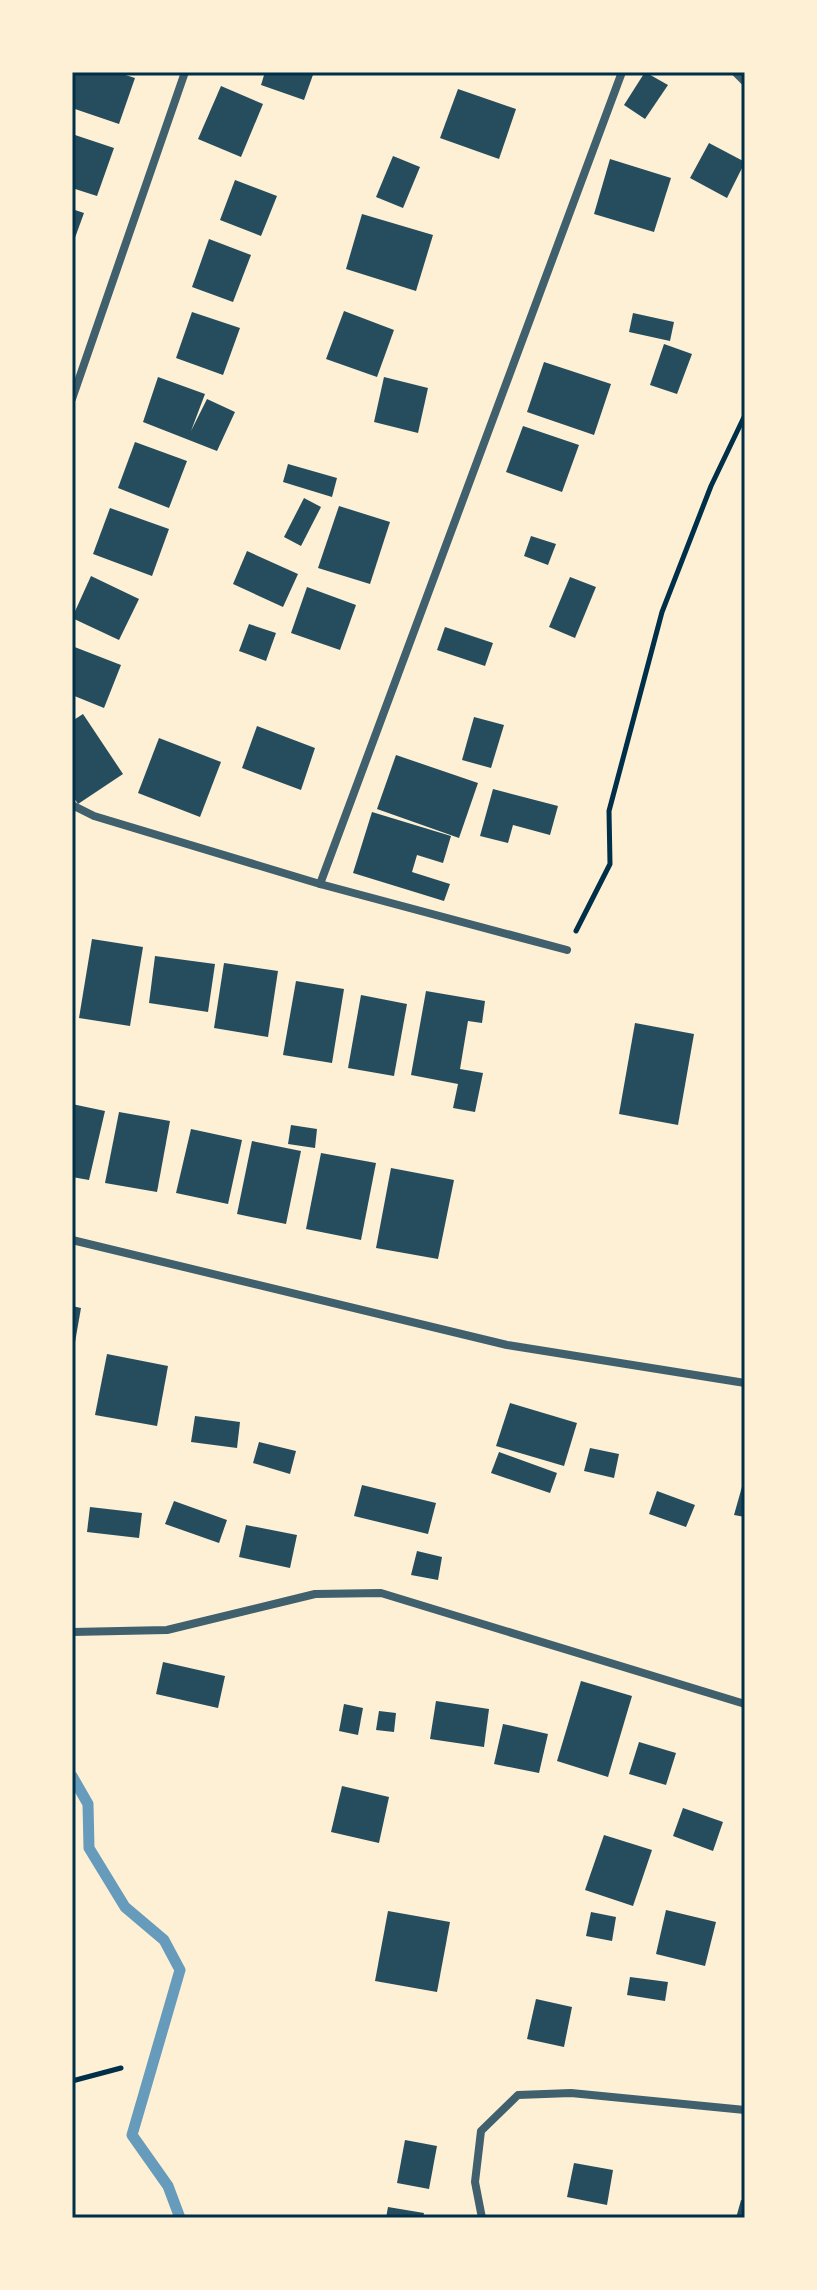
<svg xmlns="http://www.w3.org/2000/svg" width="817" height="2290" font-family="'DM Sans',sans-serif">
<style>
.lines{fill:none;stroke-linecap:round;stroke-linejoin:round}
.stream{stroke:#669bbc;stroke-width:11}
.building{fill:#264d5e}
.path{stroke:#003049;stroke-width:5}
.minor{stroke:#3f606c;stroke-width:8}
.neatline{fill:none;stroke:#003049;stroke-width:3}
</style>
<rect width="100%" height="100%" fill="#fdf0d5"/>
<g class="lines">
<path class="stream" d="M72 1776 88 1804 89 1848 125 1907 164 1940 180 1970 132 2135 168 2186 180 2218"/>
</g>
<g class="building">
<path d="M72 72H116L135 78 119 124 72 108Z"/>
<path d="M265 72H314L304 100 261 85Z"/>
<path d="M645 72 668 85 645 119 624 105Z"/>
<path d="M221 86 263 104 241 157 198 139Z"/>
<path d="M458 89 516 109 499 159 440 138Z"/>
<path d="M72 134 114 148 97 196 72 188Z"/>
<path d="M709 143 745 162 727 198 690 178Z"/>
<path d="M393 156 420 167 403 208 376 197Z"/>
<path d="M610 159 671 178 654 232 594 214Z"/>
<path d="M235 180 277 196 261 236 220 220Z"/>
<path d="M72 209 84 213 72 246Z"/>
<path d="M362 214 433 235 416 291 346 269Z"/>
<path d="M209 239 251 255 233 302 192 287Z"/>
<path d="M344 311 394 330 377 377 326 359Z"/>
<path d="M192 312 240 328 223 375 176 358Z"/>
<path d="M633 313 674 322 670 341 629 332Z"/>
<path d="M664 344 692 354 677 394 650 385Z"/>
<path d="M544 362 611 384 594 435 527 412Z"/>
<path d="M158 377 205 394 191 431 207 399 235 412 217 451 143 422Z"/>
<path d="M384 377 428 388 418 433 374 422Z"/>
<path d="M523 426 579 445 562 492 506 472Z"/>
<path d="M135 442 187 461 169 508 118 488Z"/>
<path d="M288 464 337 478 332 497 283 482Z"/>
<path d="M304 498 321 507 301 546 284 537Z"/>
<path d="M339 506 390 522 370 584 318 568Z"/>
<path d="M110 508 169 529 152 576 93 554Z"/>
<path d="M531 536 556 544 548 565 524 556Z"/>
<path d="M247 551 298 574 283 607 233 584Z"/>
<path d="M91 576 139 599 119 640 72 618Z"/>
<path d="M570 577 596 587 575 638 549 627Z"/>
<path d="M307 587 356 605 340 650 291 633Z"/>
<path d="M249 624 276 633 266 661 239 651Z"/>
<path d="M445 627 493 643 485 666 437 650Z"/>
<path d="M72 646 121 665 104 708 72 695Z"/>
<path d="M83 714 123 774 78 804 72 795V721Z"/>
<path d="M474 717 504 725 491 768 462 760Z"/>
<path d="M257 726 315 748 301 790 242 768Z"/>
<path d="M159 738 221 762 200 817 138 793Z"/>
<path d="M396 755 478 783 459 838 377 809Z"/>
<path d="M493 789 558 806 550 835 513 825 508 843 480 836Z"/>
<path d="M372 812 451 836 443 863 417 855 412 872 450 884 444 901 353 873Z"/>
<path d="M92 939 143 947 130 1026 79 1018Z"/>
<path d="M155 956 215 964 208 1012 149 1003Z"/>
<path d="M224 963 278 971 268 1037 214 1028Z"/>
<path d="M296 981 344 989 332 1063 283 1055Z"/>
<path d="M426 991 485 1001 482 1023 468 1021 460 1069 483 1073 475 1112 453 1108 458 1084 411 1075Z"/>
<path d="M361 995 407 1004 394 1076 348 1068Z"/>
<path d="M635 1023 694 1034 678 1125 619 1114Z"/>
<path d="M72 1104 105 1111 89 1180 72 1177Z"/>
<path d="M119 1112 170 1121 157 1192 105 1183Z"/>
<path d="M291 1125 317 1129 315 1148 288 1144Z"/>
<path d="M191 1129 242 1140 228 1204 176 1193Z"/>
<path d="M252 1141 301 1151 286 1224 237 1214Z"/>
<path d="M321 1153 376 1163 361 1240 306 1229Z"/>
<path d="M391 1168 454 1180 438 1259 376 1248Z"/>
<path d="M72 1306 81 1308 74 1348H72Z"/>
<path d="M107 1354 168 1366 157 1426 95 1415Z"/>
<path d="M510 1403 577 1423 564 1466 496 1446Z"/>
<path d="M195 1416 240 1422 237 1448 191 1442Z"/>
<path d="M259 1442 296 1451 290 1474 253 1463Z"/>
<path d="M590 1448 619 1454 614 1478 584 1471Z"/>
<path d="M499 1452 557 1473 550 1493 491 1473Z"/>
<path d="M745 1476V1517L734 1515Z"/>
<path d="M362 1485 436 1503 428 1534 354 1516Z"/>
<path d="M657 1491 695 1505 686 1527 649 1514Z"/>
<path d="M174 1501 227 1520 219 1543 165 1524Z"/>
<path d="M90 1507 142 1513 139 1538 87 1532Z"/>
<path d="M246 1525 297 1535 290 1568 239 1557Z"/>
<path d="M417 1551 442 1557 438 1580 411 1575Z"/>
<path d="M163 1662 225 1676 218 1708 156 1694Z"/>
<path d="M581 1681 632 1696 608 1777 557 1761Z"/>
<path d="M436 1701 489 1709 484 1747 430 1739Z"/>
<path d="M344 1704 363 1708 358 1735 339 1731Z"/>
<path d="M379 1711 396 1713 394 1732 376 1730Z"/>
<path d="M503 1724 548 1734 539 1773 494 1764Z"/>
<path d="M639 1742 676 1753 666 1785 629 1774Z"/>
<path d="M342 1786 389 1797 379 1843 331 1832Z"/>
<path d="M683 1808 723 1822 713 1851 673 1836Z"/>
<path d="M604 1835 652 1850 633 1906 585 1890Z"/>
<path d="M666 1910 716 1922 705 1966 656 1954Z"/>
<path d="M388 1911 450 1922 437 1992 375 1981Z"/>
<path d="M591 1912 616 1917 612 1941 586 1936Z"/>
<path d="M630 1977 668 1982 665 2001 627 1995Z"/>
<path d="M536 1999 572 2007 564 2047 527 2039Z"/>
<path d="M405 2140 437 2146 429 2189 397 2183Z"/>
<path d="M574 2163 613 2170 607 2205 567 2197Z"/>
<path d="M741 2200 745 2201V2218H736Z"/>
<path d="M388 2207 424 2213 423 2218H386Z"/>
</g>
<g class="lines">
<g class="path">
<path d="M576 931 610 864 609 811 662 612 711 486 745 415"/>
<path d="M72 2081 121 2068"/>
</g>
<g class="minor">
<path d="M735 72 745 82"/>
<path d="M72 399 185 72"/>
<path d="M72 805 94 816 320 884 567 950"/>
<path d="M320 884 622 72"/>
<path d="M72 1240 507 1345 745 1383"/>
<path d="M72 1632 167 1630 315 1594 381 1593 745 1704"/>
<path d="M482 2218 475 2182 481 2131 518 2095 571 2093 745 2110"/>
</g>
</g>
<rect width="817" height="2290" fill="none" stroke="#fdf0d5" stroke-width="148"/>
<rect x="74" y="74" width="669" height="2142" class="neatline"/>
</svg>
